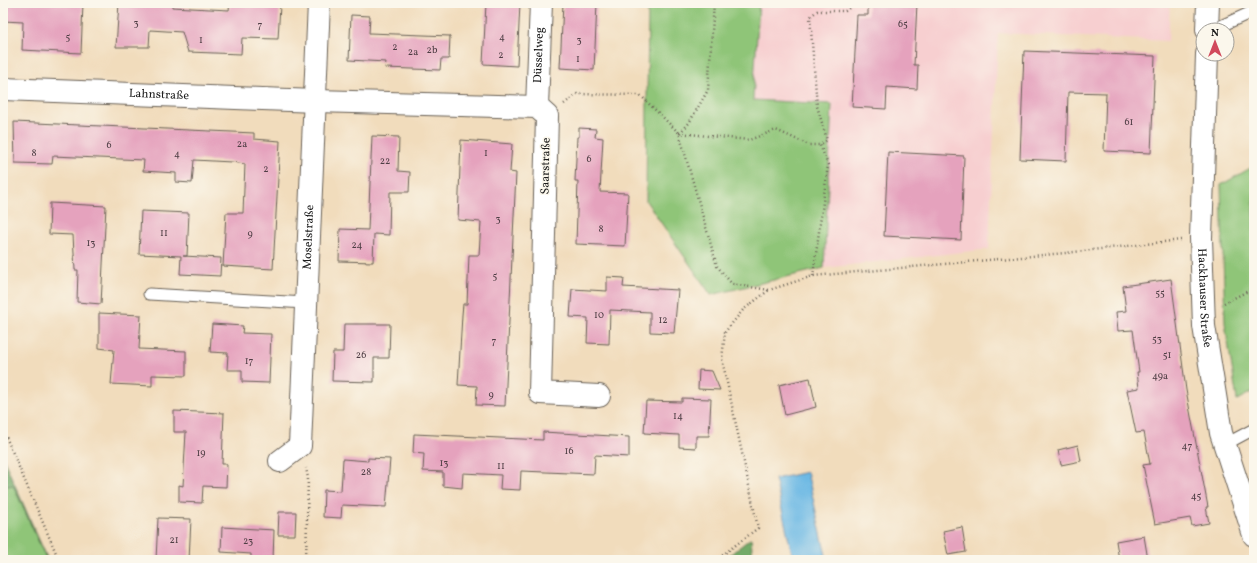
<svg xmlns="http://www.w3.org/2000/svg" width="1257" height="563" font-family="Vollkorn,serif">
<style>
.built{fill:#f7cfd0}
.green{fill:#8fc578;stroke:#56704a}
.forest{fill:#73aa68;stroke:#486342}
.water{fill:#6ab8e4;stroke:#436a80}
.building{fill:#e5a2bd}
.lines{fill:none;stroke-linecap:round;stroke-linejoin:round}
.service-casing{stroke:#675f54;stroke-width:13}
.minor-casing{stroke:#675f54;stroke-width:24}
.path{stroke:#675f54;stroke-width:2.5;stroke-dasharray:1 3;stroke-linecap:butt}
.service{stroke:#fff;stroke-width:11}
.minor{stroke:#fff;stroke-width:22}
.labels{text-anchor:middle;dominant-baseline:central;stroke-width:3;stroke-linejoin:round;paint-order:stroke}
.number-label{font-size:10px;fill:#4e3e44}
.street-label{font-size:12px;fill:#1c1c1c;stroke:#fbf7ec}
</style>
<rect width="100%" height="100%" fill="#fbf7ec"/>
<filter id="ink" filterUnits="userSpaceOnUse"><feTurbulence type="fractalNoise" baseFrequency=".025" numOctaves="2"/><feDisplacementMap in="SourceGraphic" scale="8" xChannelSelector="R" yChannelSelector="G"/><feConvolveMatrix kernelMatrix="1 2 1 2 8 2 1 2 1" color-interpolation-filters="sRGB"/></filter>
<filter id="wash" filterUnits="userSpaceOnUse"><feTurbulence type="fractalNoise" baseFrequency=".012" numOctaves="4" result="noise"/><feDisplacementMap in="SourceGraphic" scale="16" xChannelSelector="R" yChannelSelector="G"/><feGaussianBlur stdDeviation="0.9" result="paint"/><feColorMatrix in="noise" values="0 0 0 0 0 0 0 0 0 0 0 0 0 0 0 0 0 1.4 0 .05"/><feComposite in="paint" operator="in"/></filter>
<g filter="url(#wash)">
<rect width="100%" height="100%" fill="#f1dcbc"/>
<path class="built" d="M759 3H1170L1168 41 998 33 989 249 824 268 832 104 753 100Z"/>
<g class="green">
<path d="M648 3H759L753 100 832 104 824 268 711 295 646 201Z"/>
<path d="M1254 166V391L1237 400 1225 323 1221 185Z"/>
<path d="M13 485 47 560H3V487Z"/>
</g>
<g class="forest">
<path d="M3 458 48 560H47L13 485 3 487Z"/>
<path d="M751 538 753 560H723Z"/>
</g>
<path class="water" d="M807 472 827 560H791L792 554 775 479Z"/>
<g id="blocks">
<g class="building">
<path d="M3 3H83L81 53 22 50 23 22 3 21Z"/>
<path d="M119 3H172V7L229 10 230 3 280 5 278 39 242 38 241 54 188 52 182 32 150 30 149 47H116Z"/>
<path d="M486 3H520L517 66 483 64Z"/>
<path d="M563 3H597L594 70 560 68Z"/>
<path d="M868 3H917L914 65H918L917 89 887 87 886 109 852 107 857 15H868Z"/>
<path d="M351 15 370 16 369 33 450 36 449 59H441L440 70 385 68 386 62 349 60Z"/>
<path d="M1024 51 1155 56 1151 153 1104 151 1106 93 1068 92 1066 161 1020 159Z"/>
<path d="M14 122 254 133V139L280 141 273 269 223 266 226 213H243L245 164 232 162 194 160 192 183 176 182V173L143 171 144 160 53 156 52 164 15 163Z"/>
<path d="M579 128 596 129 595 137 603 138 600 192 628 193 625 246 576 244 578 181H575L577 137H579Z"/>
<path d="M372 136 399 137 398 171 410 172 409 192H390L389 235 374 234 373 262 339 261 340 229 368 230Z"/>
<path d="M461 140 512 144 510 172 516 173 505 406 476 405 477 386 458 385 462 315 463 304H467L469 255H479L481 222 458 220Z"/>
<path d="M888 152 964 156 961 240 884 236Z"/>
<path d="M50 203 106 206 101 304 77 302 78 270H75L73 235 49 234Z"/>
<path d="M141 211 189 213 187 256H183L221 258 220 276 180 274 181 256 139 254Z"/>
<path d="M607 277 624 278 623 287 678 290 674 333 650 332V312L610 310 609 344 587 343 588 318 570 317 572 289 607 291Z"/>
<path d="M1171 279 1186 390 1208 507H1206L1209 523 1192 526 1190 518 1155 524 1143 465 1150 464 1144 432 1136 433 1127 390 1139 388 1137 372H1139L1133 330 1118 331 1116 312 1126 311 1123 286Z"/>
<path d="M99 313 141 315 139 349 186 351V376L152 375V386L111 384 114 350 99 348Z"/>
<path d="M212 324 243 326 242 333 271 334 269 383 242 382V370H227L228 353 210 352Z"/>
<path d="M344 324H390L389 358H374V382L332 381 333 352H343Z"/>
<path d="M699 370 712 371 720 390 698 389Z"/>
<path d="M810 378 816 407 785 415 779 385Z"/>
<path d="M682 398 711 399 709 436H696V448L679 447V435L644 433 646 401 682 402Z"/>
<path d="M174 411 224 413 222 464H227L226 487 203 486 202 503 179 502V485L183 486 186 432H174Z"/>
<path d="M543 432 629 437V457L595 455 594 474 521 471 520 490 500 489 501 475 463 473 462 488 443 486V472L423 471 424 454 413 453 414 434 543 440Z"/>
<path d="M1078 445 1081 461 1061 465 1058 450Z"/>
<path d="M368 458 390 459 386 507 342 505 341 518 323 517 324 490 341 491 343 459 368 461Z"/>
<path d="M279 512H296L295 535H278Z"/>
<path d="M158 518 191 519 189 560H156Z"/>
<path d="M222 527 274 530 273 560H251V554L221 552Z"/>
<path d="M962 527 966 552 948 555 943 531Z"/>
<path d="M1144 536 1148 560H1119L1116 541Z"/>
</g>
</g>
</g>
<g filter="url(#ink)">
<use href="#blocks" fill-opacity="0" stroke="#675f54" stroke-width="1"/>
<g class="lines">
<defs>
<g id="service">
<path d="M1212 30 1254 11"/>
<path d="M149 294 306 303"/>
<path d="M1224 445 1254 429"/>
</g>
<g id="minor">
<path d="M1207 30 1208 3"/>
<path id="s1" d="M1207 54 1201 238 1204 326 1221 433 1254 535"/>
<path id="s2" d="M3 89 316 101 537 107 547 116 540 393 599 396"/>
<path id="s3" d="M537 107 541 3"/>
<path id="s4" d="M280 461 300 446 319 3"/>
</g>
</defs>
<use href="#service" class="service-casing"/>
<use href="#minor" class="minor-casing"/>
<g class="path">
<path d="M564 104 577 94 640 95 679 133 717 266 732 284 769 290 813 276 1065 253 1181 240"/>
<path d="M679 133 749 140 776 130 809 145H820"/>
<path d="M680 133 689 123 708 90 714 3"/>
<path d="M813 276 828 165 820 145 827 140 817 106 810 17 817 11H845L849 8V3"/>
<path d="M1224 303 1254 288"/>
<path d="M3 430 59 560"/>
<path d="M306 560 308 478 306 468"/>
<path d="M716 560 758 528 722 359 725 332 743 310 769 290"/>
</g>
<use href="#service" class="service"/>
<use href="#minor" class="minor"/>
</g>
</g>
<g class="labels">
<g class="number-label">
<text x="136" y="23">3</text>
<text x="903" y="24">65</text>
<text x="260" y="25">7</text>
<text x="68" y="37">5</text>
<text x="502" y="37">4</text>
<text x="201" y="40">1</text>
<text x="579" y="40">3</text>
<text x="395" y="47">2</text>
<text x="432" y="50">2b</text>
<text x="413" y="52">2a</text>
<text x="501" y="55">2</text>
<text x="578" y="59">1</text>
<text x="1129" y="122">61</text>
<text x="242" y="144">2a</text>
<text x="109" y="145">6</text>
<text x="34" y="153">8</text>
<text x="486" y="153">1</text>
<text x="177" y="154">4</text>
<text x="589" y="159">6</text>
<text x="385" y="161">22</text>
<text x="266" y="169">2</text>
<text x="498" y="219">3</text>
<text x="601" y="229">8</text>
<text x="164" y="233">11</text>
<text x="250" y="234">9</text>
<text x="91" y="243">13</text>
<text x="357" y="245">24</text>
<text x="495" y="276">5</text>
<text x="1160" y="293">55</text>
<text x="599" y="315">10</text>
<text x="663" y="320">12</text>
<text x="1157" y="339">53</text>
<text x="494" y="341">7</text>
<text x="361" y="355">26</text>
<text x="1167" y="355">51</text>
<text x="249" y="361">17</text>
<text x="1160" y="376">49a</text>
<text x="491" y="395">9</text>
<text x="678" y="416">14</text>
<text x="1187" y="446">47</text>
<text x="569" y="451">16</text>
<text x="201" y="453">19</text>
<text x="444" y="463">13</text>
<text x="501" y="466">11</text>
<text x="366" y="472">28</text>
<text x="1196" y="496">45</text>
<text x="174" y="540">21</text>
<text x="248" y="541">23</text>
</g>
<g class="street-label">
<text stroke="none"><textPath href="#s3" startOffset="52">Düsselweg</textPath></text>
<text stroke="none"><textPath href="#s2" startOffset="156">Lahnstraße</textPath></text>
<text transform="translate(546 166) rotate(-89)">Saarstraße</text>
<text stroke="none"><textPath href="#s4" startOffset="234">Moselstraße</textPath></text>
<text stroke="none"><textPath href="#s1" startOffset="244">Hackhauser Straße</textPath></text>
</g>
</g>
<rect width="1257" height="563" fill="none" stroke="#fbf7ec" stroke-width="16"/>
<g transform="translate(1215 42)"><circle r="19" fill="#fbf7ec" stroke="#a29f99"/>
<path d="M0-3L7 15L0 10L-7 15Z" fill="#d1495b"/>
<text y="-6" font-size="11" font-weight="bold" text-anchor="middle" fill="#1c1c1c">N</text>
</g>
</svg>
